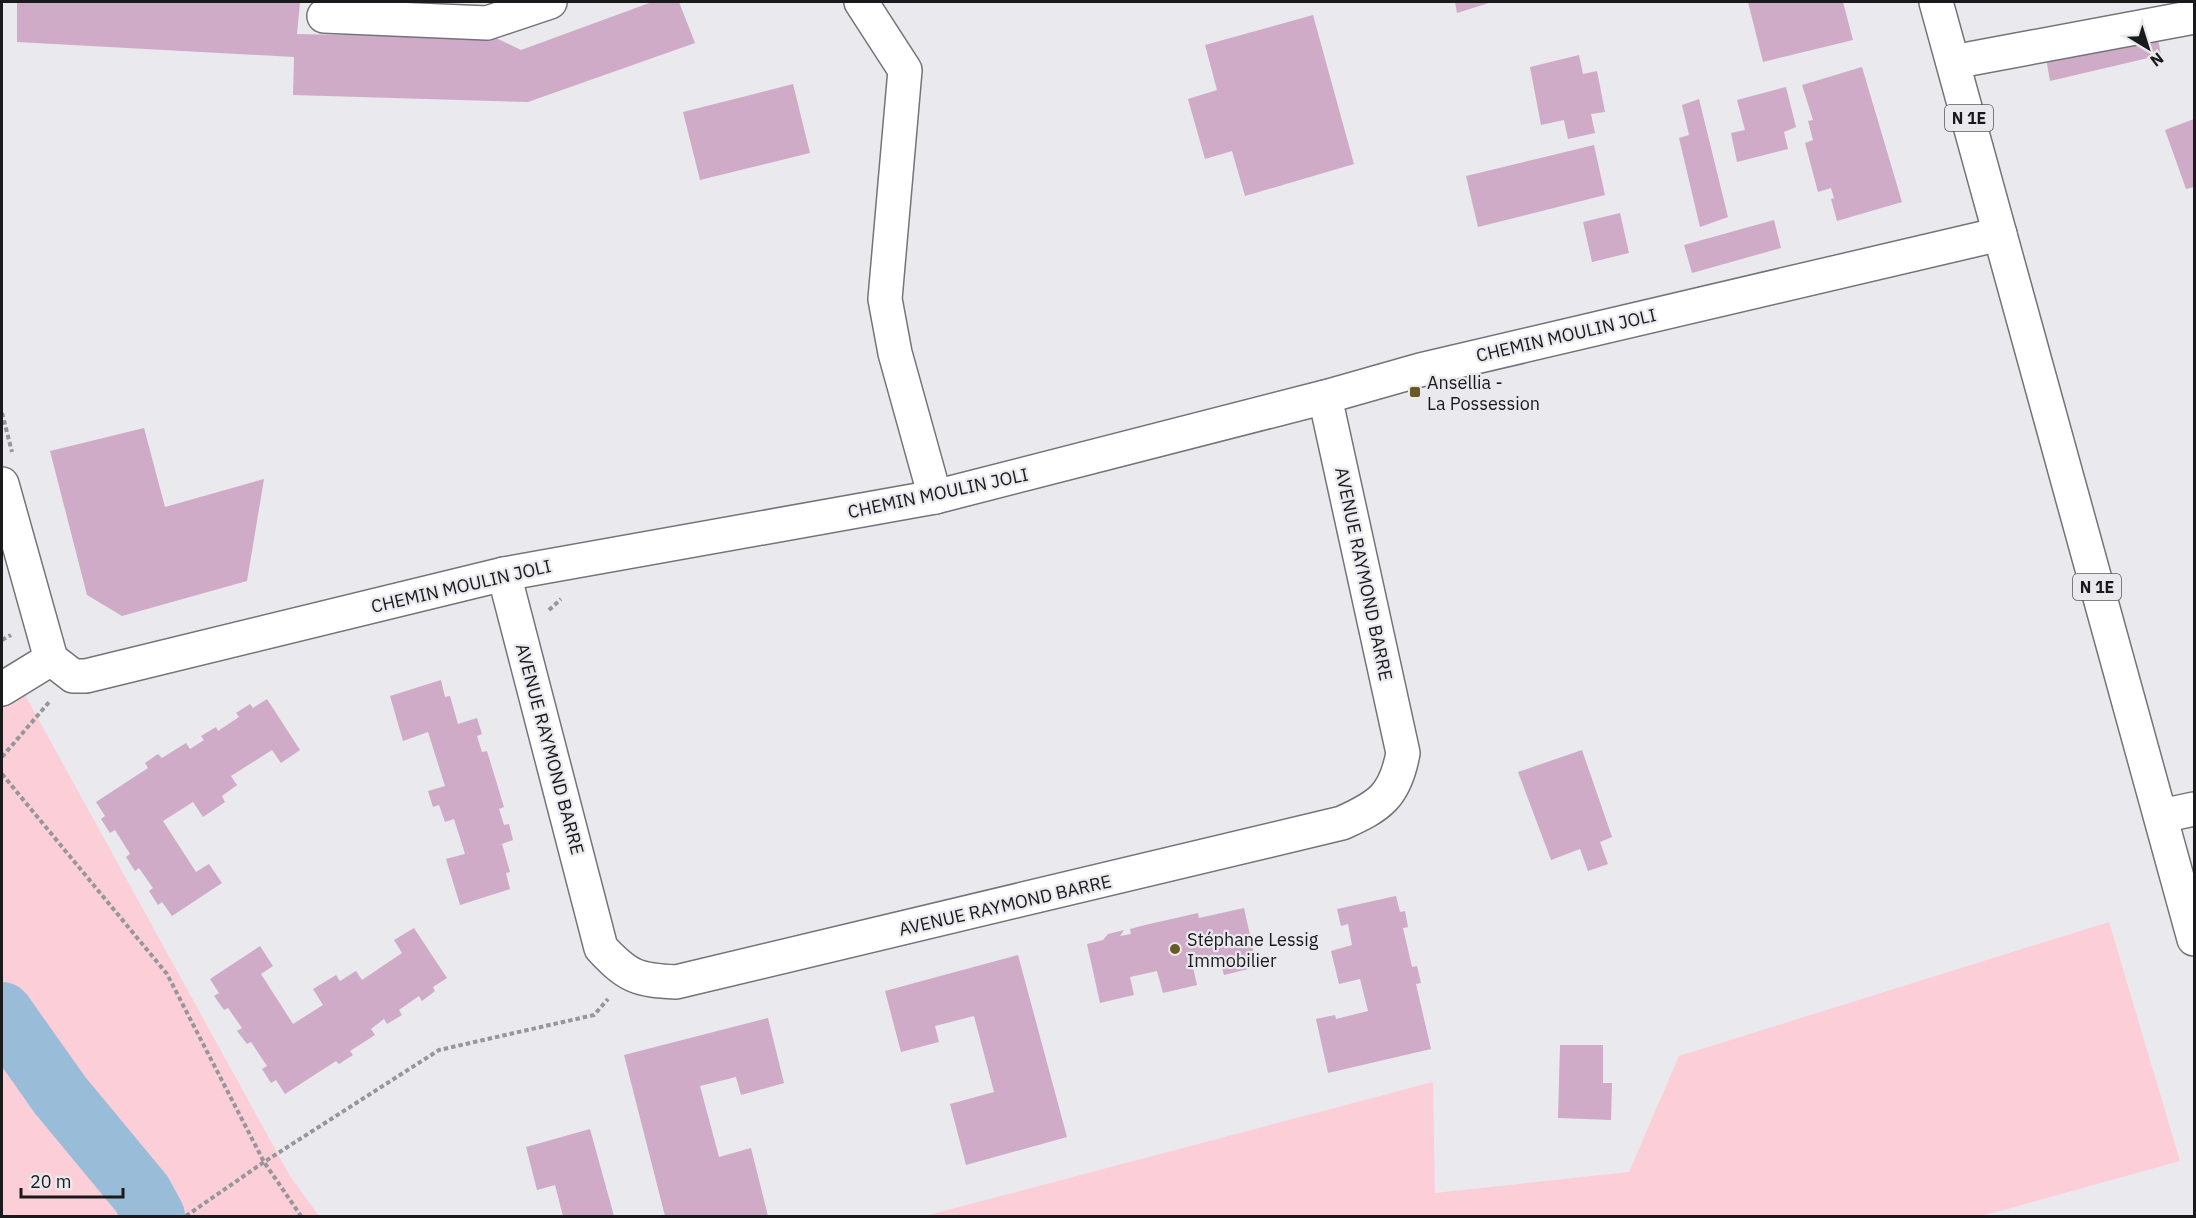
<svg xmlns="http://www.w3.org/2000/svg" width="2196" height="1218" font-family="'IBM Plex Sans',sans-serif">
<style>
.green{fill:#fcced8}
.lines{fill:none;stroke-linecap:round;stroke-linejoin:round}
.river{stroke:#99bcd9;stroke-width:62}
.building{fill:#cfabc7}
.minor-casing{stroke:#747377;stroke-width:36}
.major-casing{stroke:#747377;stroke-width:36}
.path{stroke:#97969a;stroke-width:4;stroke-dasharray:4.5 3;stroke-linecap:butt}
.minor{stroke:#fff;stroke-width:33}
.major{stroke:#fff;stroke-width:33}
.poi-dot{fill:#685a27;stroke:#eae9ed;stroke-width:2}
.labels{text-anchor:middle;dominant-baseline:central;stroke-width:4.5;stroke-linejoin:round;paint-order:stroke}
.shield{fill:#eae9ed;stroke:#58575a;stroke-width:1.5}
.shield-label{font-size:16px;font-weight:bold;fill:#1a191b}
.street-label{font-size:18px;fill:#1a191b;stroke:#eae9ed}
.poi-label{font-size:18px;fill:#1a191b;stroke:#eae9ed;text-anchor:start}
</style>
<rect width="100%" height="100%" fill="#eae9ed"/>
<g class="green">
<path d="M2 682 25 695 290 1176 319 1216H2Z"/>
<path d="M2109 922 2180 1161 1982 1216H925L1433 1082 1435 1193 1629 1172 1679 1056Z"/>
</g>
<g class="lines">
<path class="river" d="M2 1013 60 1095 142 1194 154 1216"/>
</g>
<g class="building">
<path d="M17 2H300L297 34 496 38 521 50 652 2H679L695 43 528 102 293 95 294 57 17 42Z"/>
<path d="M1455 2H1492L1457 13Z"/>
<path d="M1748 2H1843L1853 40 1763 62Z"/>
<path d="M1313 15 1354 164 1245 196 1232 151 1205 159 1188 99 1217 90 1205 45Z"/>
<path d="M2158 39 2161 55 2050 81 2046 58Z"/>
<path d="M1579 55 1583 74 1597 71 1605 112 1591 114 1595 133 1568 139 1564 120 1541 125 1530 67Z"/>
<path d="M1862 67 1902 202 1837 221 1831 199 1834 198 1831 188 1818 192 1805 143 1813 140 1808 121 1813 120 1802 85Z"/>
<path d="M793 84 810 153 700 180 683 112Z"/>
<path d="M1786 87 1796 127 1784 132 1788 149 1737 162 1731 133 1745 130 1737 100Z"/>
<path d="M1699 99 1728 217 1700 227 1679 138 1689 135 1682 105Z"/>
<path d="M2194 119V187L2186 189 2165 130Z"/>
<path d="M1594 145 1605 195 1478 227 1466 176Z"/>
<path d="M1620 213 1629 253 1592 262 1583 222Z"/>
<path d="M1774 220 1781 248 1692 273 1684 245Z"/>
<path d="M144 428 165 507 264 479 247 581 122 616 87 595 50 451Z"/>
<path d="M441 680 445 697 450 696 458 724 477 718 482 734 477 736 482 752 487 751 504 807 499 809 504 825 509 824 513 840 502 844 510 872 506 873 510 889 460 905 446 859 465 854 454 819 445 822 439 805 433 807 428 791 445 786 428 732 403 741 390 696Z"/>
<path d="M267 699 300 750 281 763 272 750 231 776 237 785 222 796 225 802 203 817 193 802 163 821 196 872 209 864 222 883 172 916 162 902 158 905 149 891 153 888 139 868 135 871 126 857 130 854 115 830 110 833 101 819 105 816 96 802 148 768 145 763 158 754 162 758 186 743 190 749 204 740 201 736 216 727 218 731 239 717 236 713 250 704 253 708Z"/>
<path d="M1582 750 1612 837 1600 842 1608 864 1588 871 1580 849 1551 860 1518 772Z"/>
<path d="M1396 896 1400 912 1405 911 1408 927 1403 928 1412 967 1417 966 1421 983 1416 984 1431 1049 1328 1073 1316 1019 1335 1015 1336 1019 1368 1011 1360 979 1339 984 1331 951 1352 945 1348 924 1341 926 1337 909Z"/>
<path d="M1244 908 1257 967 1224 975 1219 957 1192 963 1197 985 1163 993 1157 971 1130 977 1134 995 1100 1003 1087 944 1103 940 1108 934 1124 930 1120 936 1131 934 1130 929 1145 925 1198 913 1199 918Z"/>
<path d="M414 928 447 978 433 987 435 991 422 1001 419 996 399 1010 402 1015 387 1024 384 1019 371 1029 375 1035 350 1051 353 1055 339 1064 336 1061 285 1094 276 1080 271 1083 262 1069 267 1066 251 1042 247 1044 237 1031 242 1028 228 1008 224 1010 214 996 219 993 210 979 260 946 273 966 261 974 293 1024 323 1005 313 989 336 975 340 981 356 971 362 980 402 953 394 940Z"/>
<path d="M1018 955 1067 1137 966 1165 950 1104 994 1092 974 1016 935 1026 939 1042 901 1052 885 991Z"/>
<path d="M768 1018 784 1083 741 1095 736 1077 700 1086 719 1157 751 1148 768 1216H665L624 1055Z"/>
<path d="M1560 1045H1603V1083H1612L1611 1120 1558 1118Z"/>
<path d="M590 1129 614 1216H563L555 1185 537 1190 526 1147Z"/>
</g>
<g class="lines">
<defs>
<g id="minor">
<path d="M861 2 905 70 885 299 895 353 935 497"/>
<path d="M324 16 487 23 550 2"/>
<path d="M1953 62 2194 17"/>
<path d="M2 484 51 659 73 676H86L504 574 935 497 1325 397 1420 370 2000 234"/>
<path d="M504 574 601 948C628 977 637 980 676 982L1342 823C1380 806 1395 796 1403 753L1325 397"/>
<path d="M2 689 51 659"/>
<path d="M2161 816 2194 809"/>
</g>
<path id="major" d="M1936 2 2194 939"/>
</defs>
<use href="#minor" class="minor-casing"/>
<use href="#major" class="major-casing"/>
<g class="path">
<path d="M2 413 12 452"/>
<path d="M549 610 561 599"/>
<path d="M2 640 11 635"/>
<path d="M2 757 50 701"/>
<path d="M2 774 167 974 264 1162 301 1216"/>
<path d="M186 1216 264 1162 439 1050 594 1015 608 999"/>
</g>
<use href="#minor" class="minor"/>
<use href="#major" class="major"/>
</g>
<g class="poi-dot">
<rect x="1409" y="386" width="12" height="12" rx="3"/>
<circle cx="1175" cy="949" r="6"/>
</g>
<g class="labels">
<g class="shield">
<rect x="1945" y="105" width="48" height="26" rx="4.5"/>
<rect x="2073" y="574" width="48" height="26" rx="4.5"/>
</g>
<g class="shield-label">
<text x="1969" y="118">N 1E</text>
<text x="2097" y="587">N 1E</text>
</g>
<g class="street-label">
<text transform="translate(1566 335) rotate(-13)">CHEMIN MOULIN JOLI</text>
<text transform="translate(938 493) rotate(-12)">CHEMIN MOULIN JOLI</text>
<text transform="translate(1364 574) rotate(78)">AVENUE RAYMOND BARRE</text>
<text transform="translate(461 586) rotate(-13)">CHEMIN MOULIN JOLI</text>
<text transform="translate(550 749) rotate(75)">AVENUE RAYMOND BARRE</text>
<text transform="translate(1005 905) rotate(-13)">AVENUE RAYMOND BARRE</text>
</g>
<g class="poi-label">
<text x="1427" y="382">Ansellia -<tspan x="1427" dy="21">La Possession</tspan></text>
<text x="1187" y="939">Stéphane Lessig<tspan x="1187" dy="21">Immobilier</tspan></text>
</g>
</g>
<rect width="2196" height="1218" fill="none" stroke="#1a191b" stroke-width="6"/>
<g transform="translate(2148 48) rotate(142)" stroke="#eae9ed" stroke-width="4.5" paint-order="stroke">
<path d="M0-4.5L10 22L0 15L-10 22Z" fill="#1a191b"/>
<text y="-9" font-size="16" font-weight="bold" text-anchor="middle" fill="#1a191b">N</text>
</g>
<path d="M21 1188v9h102v-9" fill="none" stroke="#1a191b" stroke-width="3"/>
<text x="30" y="1188" font-size="18" fill="#1a191b" stroke="#eae9ed" stroke-width="4.5" paint-order="stroke">20 m</text>
</svg>
